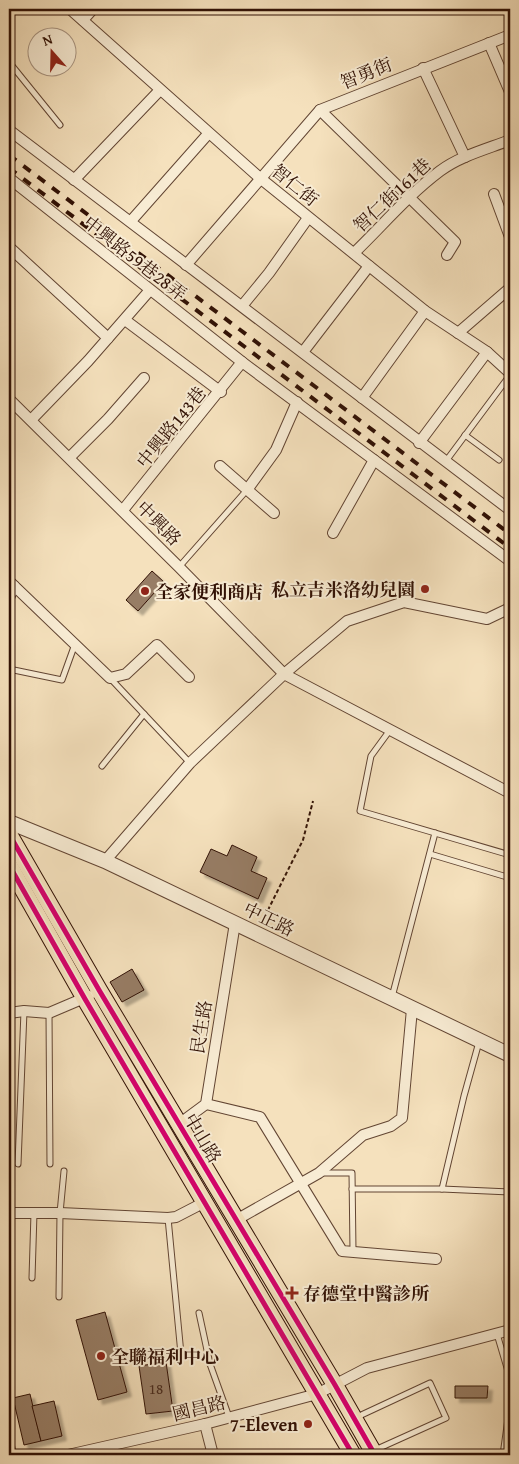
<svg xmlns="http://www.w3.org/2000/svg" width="519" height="1464" font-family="'Gentium Book Plus','Noto Serif TC',serif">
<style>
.building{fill:#977d65;stroke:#311105;filter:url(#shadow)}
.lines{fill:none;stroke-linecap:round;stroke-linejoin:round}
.service-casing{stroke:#624533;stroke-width:7}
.minor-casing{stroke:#624533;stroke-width:12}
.tertiary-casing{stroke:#624533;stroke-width:16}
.primary-casing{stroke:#311105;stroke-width:18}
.path{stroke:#311105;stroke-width:2;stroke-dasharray:4 2.5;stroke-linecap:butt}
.service{stroke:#f8ecd4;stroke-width:5}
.minor{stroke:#f8ecd4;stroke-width:10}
.tertiary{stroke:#f8ecd4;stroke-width:14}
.primary{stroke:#f5e1bd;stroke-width:16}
.rail{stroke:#311105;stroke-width:4;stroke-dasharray:9 9;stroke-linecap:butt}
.cycleway-casing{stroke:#f8ecd4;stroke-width:8}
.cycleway{stroke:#d6006c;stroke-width:5}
.poi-dot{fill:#8f2418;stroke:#f8ecd4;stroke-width:2}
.labels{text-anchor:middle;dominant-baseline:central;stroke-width:4;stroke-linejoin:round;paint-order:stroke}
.number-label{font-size:15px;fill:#4a2c1d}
.street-label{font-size:18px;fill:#311105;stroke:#f8ecd4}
.poi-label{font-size:18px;font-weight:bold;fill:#311105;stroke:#f8ecd4;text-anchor:start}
</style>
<defs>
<filter id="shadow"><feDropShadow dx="4.5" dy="4.5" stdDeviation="1" flood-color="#0004"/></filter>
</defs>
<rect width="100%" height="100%" fill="#f5e1bd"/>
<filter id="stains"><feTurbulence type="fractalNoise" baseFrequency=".004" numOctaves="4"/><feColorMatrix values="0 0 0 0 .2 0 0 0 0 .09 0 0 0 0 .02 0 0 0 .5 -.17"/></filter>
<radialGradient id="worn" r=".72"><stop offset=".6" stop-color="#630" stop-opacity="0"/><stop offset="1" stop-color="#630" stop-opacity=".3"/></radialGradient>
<g class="building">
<path d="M152 571 164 582 138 611 126 600Z"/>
<path d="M232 845 257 857 251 871 267 878 258 899 200 872 211 849 227 856Z"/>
<path d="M132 969 144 990 122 1002 110 982Z"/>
<path d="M105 1312 127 1392 98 1400 76 1320Z"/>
<path d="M166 1362 173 1411 146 1414 139 1366Z"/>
<path d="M455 1386H488L487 1398H455Z"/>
<path d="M30 1394 41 1441 24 1445 13 1398Z"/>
<path d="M54 1401 62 1436 41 1441 32 1406Z"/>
</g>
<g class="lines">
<defs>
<g id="service">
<path d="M9 62 60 125"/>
<path d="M465 435 499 460"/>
<path d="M446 461 510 375"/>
<path d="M179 567 247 490"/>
<path d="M9 669 62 680 75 644"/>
<path d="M110 678 190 763"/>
<path d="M390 730 371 756 360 811 510 855"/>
<path d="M102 766 144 714"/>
<path d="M430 854 507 877"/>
<path d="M9 891 20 887"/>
<path d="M392 997 435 833"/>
<path d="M49 1013 50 1164"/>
<path d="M18 1164 24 1011"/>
<path d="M322 1173H352L353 1251"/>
<path d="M352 1189H442L510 1192"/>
<path d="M442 1189 464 1096 479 1042"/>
<path d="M168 1218 181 1354"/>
<path d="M32 1278 34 1213"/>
<path d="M59 1297 60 1213 64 1171"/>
<path d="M199 1313 210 1364 229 1417"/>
<path d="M497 1334 510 1378"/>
<path d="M357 1417 430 1383 446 1418 375 1450"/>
<path d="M503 1455 510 1404"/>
</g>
<g id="minor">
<path d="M70 9 260 178 425 311 487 352 510 373"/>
<path d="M83 20 93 9"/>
<path d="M489 43 510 92"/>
<path d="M423 68 465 157"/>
<path d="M320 110 455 242 447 255"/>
<path d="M9 130 510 510"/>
<path d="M9 178 242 362 374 460"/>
<path d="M74 180 160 90"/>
<path d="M494 194 510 237"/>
<path d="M131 221 208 134"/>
<path d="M9 247 108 338"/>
<path d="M354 253C382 226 408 195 440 171 460 156 487 149 510 140"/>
<path d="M186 265 320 110 510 35"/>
<path d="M242 306 269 273 308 218"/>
<path d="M125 320 221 392"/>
<path d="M458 333 510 288"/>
<path d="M303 352 369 266"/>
<path d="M362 398 425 311"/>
<path d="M9 399 179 567 284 674 510 793"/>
<path d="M31 420 88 361 150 290"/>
<path d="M419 443 487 352"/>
<path d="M70 457 108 419 144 378"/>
<path d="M220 466 274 513"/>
<path d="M247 490 276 450 297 402"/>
<path d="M123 510 242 362"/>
<path d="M333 533 374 460 510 561"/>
<path d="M9 581 110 678 126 674 157 645 189 677"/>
<path d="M9 598 14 586"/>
<path d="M105 861 190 763 284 674 347 621 404 602 487 619 510 608"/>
<path d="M9 1013 24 1011 49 1013 89 996"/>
<path d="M206 1104 260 1117 342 1251 436 1259"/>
<path d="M179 1124 206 1104 235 923"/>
<path d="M9 1213H60L168 1218 176 1217 205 1202"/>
<path d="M236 1220 319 1173 363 1135 391 1126 402 1118 412 1009"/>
<path d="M205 1424 213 1455"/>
<path d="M9 1446 11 1455"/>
<path d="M68 1455 205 1424 317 1394 367 1368 510 1330"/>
</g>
<path id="tertiary" d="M9 822 105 861 510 1055"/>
<g id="primary">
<path d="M9 834 99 990 335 1385 375 1455"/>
<path d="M9 865 85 999 353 1455"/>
</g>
</defs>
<use href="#service" class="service-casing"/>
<use href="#minor" class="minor-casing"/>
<use href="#tertiary" class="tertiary-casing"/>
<use href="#primary" class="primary-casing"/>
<path class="path" d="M262 922 303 840 313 801"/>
<use href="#service" class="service"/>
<use href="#minor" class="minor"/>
<use href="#tertiary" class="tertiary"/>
<use href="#primary" class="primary"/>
<g class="rail">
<path d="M9 155 510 534"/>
<path d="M9 168 510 548"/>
</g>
<defs>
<g id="cycleway">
<path d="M9 834 99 990 335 1385 375 1455"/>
<path d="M9 865 85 999 353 1455"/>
</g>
</defs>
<use href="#cycleway" class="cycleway-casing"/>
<use href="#cycleway" class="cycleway"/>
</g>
<g class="poi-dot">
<circle cx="425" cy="589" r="5"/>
<circle cx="145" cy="591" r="5"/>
<path d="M289.5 1285.5h5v5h5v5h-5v5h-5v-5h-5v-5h5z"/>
<circle cx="101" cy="1356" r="5"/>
<circle cx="308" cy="1424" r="5"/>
</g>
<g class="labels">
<g class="number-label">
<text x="156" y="1388">18</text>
</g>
<g class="street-label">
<text transform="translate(366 73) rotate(-22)">智勇街</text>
<text transform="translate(295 185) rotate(39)">智仁街</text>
<text transform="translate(392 195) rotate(-43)">智仁街161巷</text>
<text transform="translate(135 258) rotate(38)">中興路59巷28弄</text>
<text transform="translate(171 427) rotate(-51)">中興路143巷</text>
<text transform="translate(159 523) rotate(45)">中興路</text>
<text transform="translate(269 919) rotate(26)">中正路</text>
<text transform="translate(201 1027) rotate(-81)">民生路</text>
<text transform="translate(203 1138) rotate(59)">中山路</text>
<text transform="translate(199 1408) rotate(-14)">國昌路</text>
</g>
<g class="poi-label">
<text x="415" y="589" text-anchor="end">私立吉米洛幼兒園</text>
<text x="155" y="591">全家便利商店</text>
<text x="303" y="1293">存德堂中醫診所</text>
<text x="111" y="1356">全聯福利中心</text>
<text x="298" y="1424" text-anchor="end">7-Eleven</text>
</g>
</g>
<rect width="519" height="1464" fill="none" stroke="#f5e1bd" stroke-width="30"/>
<rect x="10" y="10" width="499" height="1444" fill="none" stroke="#311105" stroke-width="2.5"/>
<rect x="15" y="15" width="489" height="1434" fill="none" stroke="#311105"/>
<g transform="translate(52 52) rotate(340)"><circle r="24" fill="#f8ecd4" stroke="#a89481"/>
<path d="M0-4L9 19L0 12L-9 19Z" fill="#8f2418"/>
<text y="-8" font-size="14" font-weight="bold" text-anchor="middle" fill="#311105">N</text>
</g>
<rect width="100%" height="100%" filter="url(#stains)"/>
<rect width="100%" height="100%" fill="url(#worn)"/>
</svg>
